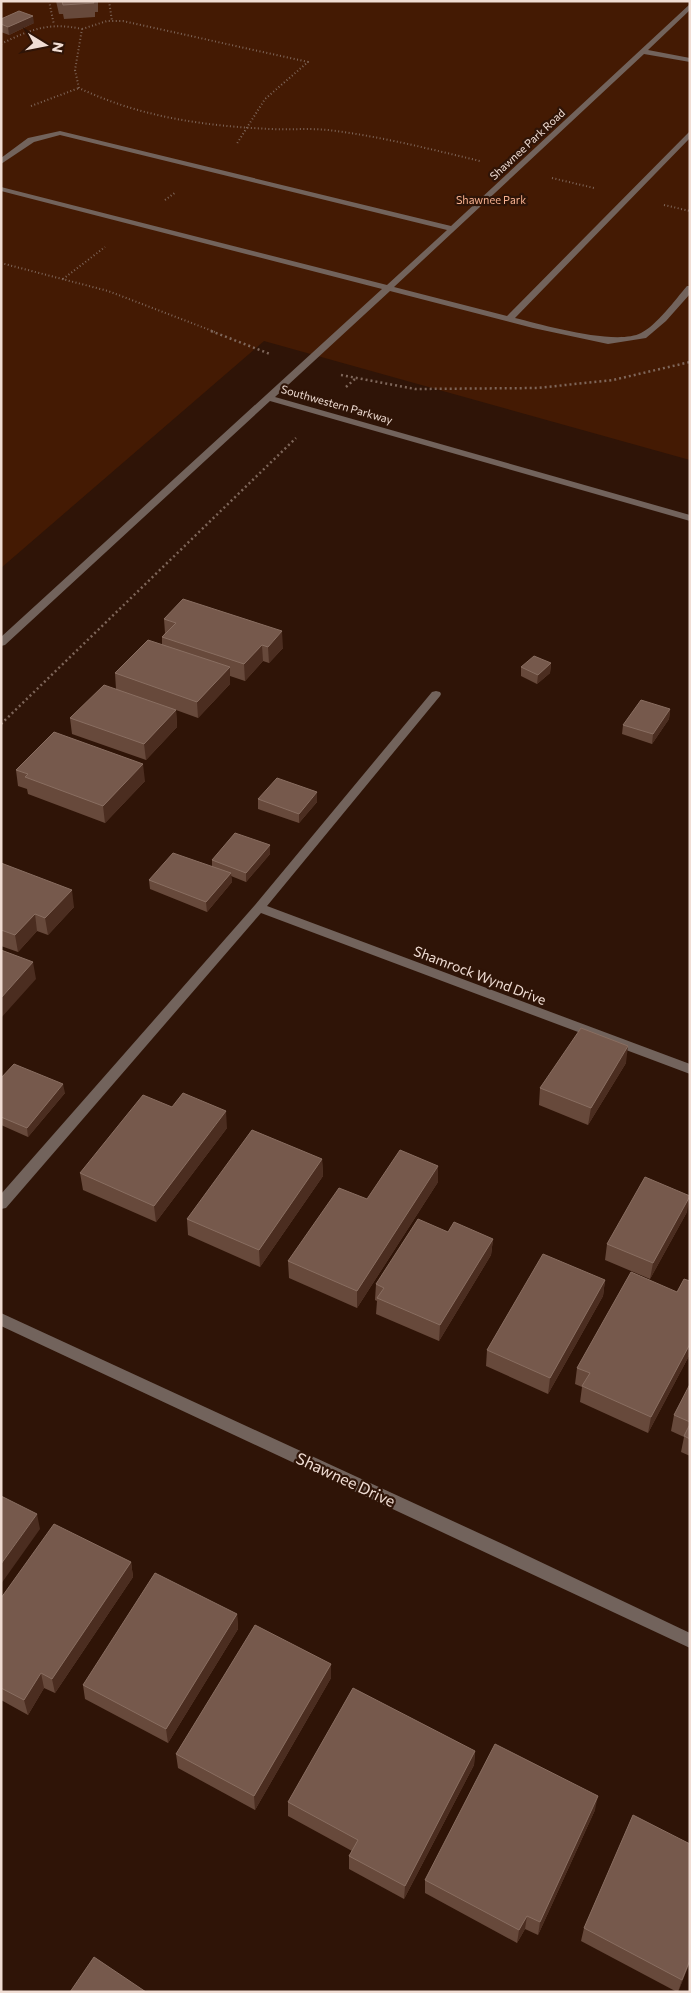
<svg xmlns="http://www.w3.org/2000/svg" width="691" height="1993" viewBox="0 0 691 1993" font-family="Commissioner,sans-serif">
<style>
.green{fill:#441a03}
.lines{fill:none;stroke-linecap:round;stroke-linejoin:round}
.path-far1{stroke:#7e665a;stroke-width:2;stroke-dasharray:1 2.5;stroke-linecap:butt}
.path{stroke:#7e665a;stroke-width:2.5;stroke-dasharray:2 3;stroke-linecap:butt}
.minor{fill:#72635c;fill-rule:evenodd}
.wall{fill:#67493b}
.shaded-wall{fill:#4b2d20}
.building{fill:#76594c;stroke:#896e61}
.labels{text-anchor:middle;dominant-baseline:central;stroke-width:4.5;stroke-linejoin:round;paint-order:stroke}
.far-street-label{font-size:11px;fill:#f0ddd4;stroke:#2f1407}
.far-park-label{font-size:11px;fill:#f8b291;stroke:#2f1407}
.street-label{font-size:14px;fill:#f0ddd4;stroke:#2f1407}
.near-street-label{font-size:16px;fill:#f0ddd4;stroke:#2f1407}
</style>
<rect width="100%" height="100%" fill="#2f1407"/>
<path class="green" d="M1,1H690V460L264,341L1,568Z"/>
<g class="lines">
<path class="path-far1" d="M49,1L54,25
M109,1L112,21
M82,29L107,21H123L308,62L265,99L236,145
M1,44C31,29 49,22 82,29L75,70L79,88C140,117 204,126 271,129C290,130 309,128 328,130C379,136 430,149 480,161
M31,106L79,88
M552,178L594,188
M165,200L176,192
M664,205L690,211
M1,263L108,291L215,332
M63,279L105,247"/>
<path class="path" d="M211,331L270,354
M341,375L415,389L537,388L613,380L690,362
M346,387L356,378
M1,724L296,438"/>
<path class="minor" d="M690,4V10L648,50L690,58V62L644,54L394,287L507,316L690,131V138L515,318C543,325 616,346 641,333C657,325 675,300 687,286H690V294L666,321L646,338L608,344L533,328L390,291L275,397L690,515V521L270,401L5,645L1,646V637L382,289L1,191V187L387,285L447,230L60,135L34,142L1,164V158L28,138L60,131L451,226Z
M436,691L440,692L441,694L440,696L267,906L690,1064V1074L261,913L6,1208L1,1209V1194L255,905L432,692Z
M1,1313L507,1546L690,1633V1648L1,1326Z"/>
</g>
<path class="wall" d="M56,1H98V12H95V17L64,19L63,14H59Z
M1,19L34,23L9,35L1,32Z
M164,619L283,648L269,663L263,661L245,681L230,676V684L198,718L176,710L177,727L146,760L72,734L70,718L116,689L115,673L162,645V637L165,633Z
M551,663L550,673L537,684L521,676V667Z
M670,709L669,719L652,744L622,734L623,725Z
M16,770L145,781L105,823L28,794L27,789L18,786Z
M258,799L317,802L299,823L258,809Z
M270,845V854L246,882L231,876L232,882L207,912L150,889L149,880L212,866V860Z
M1,863L74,907L48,935L37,931L18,952L1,946Z
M626,1063L588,1125L539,1105L540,1088Z
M1,1078L65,1093L28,1137L1,1125Z
M227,1128L156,1222L83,1190L80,1173Z
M322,1159L323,1176L260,1267L188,1235L187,1219Z
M438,1182L357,1308L289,1278L288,1261L367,1199Z
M687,1212L650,1279L605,1260L607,1244Z
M448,1232L493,1239L491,1255L439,1341L376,1314L377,1301L375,1300L376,1284Z
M605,1280L603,1296L548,1394L486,1366L487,1350Z
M690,1281V1354L648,1433L580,1402L582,1387L575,1384L577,1368L677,1292Z
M690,1384V1456L681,1452L684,1437L671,1431L674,1415Z
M131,1562L133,1577L55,1693L44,1688L28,1715L1,1700V1598Z
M237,1614L238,1629L168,1743L85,1699L83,1685Z
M331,1664V1678L255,1810L178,1768L176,1754Z
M475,1751L474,1765L404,1899L349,1869V1856L352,1851L288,1816V1802Z
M595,1810L538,1935L525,1929L517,1943L425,1893V1880Z
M690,1844V1962L678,1992H677L581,1941L584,1928Z"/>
<path class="shaded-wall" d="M33,16L34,23L9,35L8,27Z
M282,631L283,648L269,663L268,647Z
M262,645L263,661L245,681L244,664Z
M551,663L550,673L537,684L538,675Z
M230,667V684L198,718L197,702Z
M670,709L669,719L652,744L653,734Z
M176,710L177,727L146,760L144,744Z
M143,764L145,781L105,823L103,806Z
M317,792V802L299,823V814Z
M270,845V854L246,882V873Z
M231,873L232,882L207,912L206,902Z
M72,890L74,907L48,935L45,918Z
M35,914L37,931L18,952L15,935Z
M33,962L36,979L1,1018V998Z
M628,1046L626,1063L588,1125L591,1108Z
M63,1084L65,1093L28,1137L27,1128Z
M226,1111L227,1128L156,1222L154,1206Z
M322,1159L323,1176L260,1267L259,1250Z
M438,1166V1182L357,1308V1291Z
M690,1196L687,1212L650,1279L653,1263Z
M493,1239L491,1255L439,1341L440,1325Z
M605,1280L603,1296L548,1394L550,1378Z
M690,1344V1354L648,1433L651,1417Z
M37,1514L40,1529L1,1584V1564Z
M131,1562L133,1577L55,1693L52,1679Z
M237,1614L238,1629L168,1743L166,1729Z
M331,1664V1678L255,1810L254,1796Z
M41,1673L44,1688L28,1715L24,1700Z
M475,1751L474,1765L404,1899L405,1886Z
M598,1796L595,1810L538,1935L540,1922Z
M527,1916L525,1929L517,1943L519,1930Z
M690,1960V1962L678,1992L682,1980Z"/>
<path class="building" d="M62,1H93L94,3L63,5Z
M19,11L33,16L8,27L1,24V19Z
M183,599L282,631L268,647L262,645L244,664L162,637L176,623L164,619Z
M148,640L230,667L197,702L115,673Z
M534,656L551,663L538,675L521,667Z
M104,685L176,710L144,744L70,718Z
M641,700L670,709L653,734L623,725Z
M54,732L143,764L103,806L25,777L28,774L16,770Z
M277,778L317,792L299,814L258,799Z
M235,833L270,845L246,873L212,860Z
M173,853L231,873L206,902L149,880Z
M1,863L72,890L45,918L35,914L15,935L1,930Z
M1,950L33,962L1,998Z
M581,1028L628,1046L591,1108L540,1088Z
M14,1064L63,1084L27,1128L1,1117V1078Z
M183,1093L226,1111L154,1206L80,1173L143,1095L172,1107Z
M252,1130L322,1159L259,1250L187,1219Z
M400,1150L438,1166L357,1291L288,1261L339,1188L367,1199Z
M645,1177L690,1196L653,1263L607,1244Z
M418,1219L448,1232L454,1222L493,1239L440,1325L377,1298L384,1288L376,1284Z
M543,1254L605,1280L550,1378L487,1350Z
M631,1272L677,1292L684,1279L690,1281V1344L651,1417L582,1386L590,1373L577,1368Z
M690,1384V1422L674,1415Z
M690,1424V1439L684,1436Z
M1,1496L37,1514L1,1564Z
M54,1524L131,1562L52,1679L41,1673L24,1700L1,1688V1598Z
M155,1573L237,1614L166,1729L83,1685Z
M255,1625L331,1664L254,1796L176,1754Z
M353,1688L475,1751L405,1886L349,1856L358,1840L288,1802Z
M495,1744L598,1796L540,1922L527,1916L519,1930L425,1880Z
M633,1815L690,1844V1960L682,1980L584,1928Z
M94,1957L146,1992H70Z"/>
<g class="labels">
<g class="far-street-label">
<text transform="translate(527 144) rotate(-43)">Shawnee Park Road</text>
<text transform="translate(337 404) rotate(16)">Southwestern Parkway</text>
</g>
<g class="far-park-label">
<text x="491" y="199">Shawnee Park</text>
</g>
<g class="street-label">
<text transform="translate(480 975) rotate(21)">Shamrock Wynd Drive</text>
</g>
<g class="near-street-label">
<text transform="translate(346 1479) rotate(25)">Shawnee Drive</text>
</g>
</g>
<rect width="691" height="1993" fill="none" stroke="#f0ddd4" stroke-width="5"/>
<g transform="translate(45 45) rotate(100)" stroke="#2f1407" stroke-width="4" paint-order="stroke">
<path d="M0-4L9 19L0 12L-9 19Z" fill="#f0ddd4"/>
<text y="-8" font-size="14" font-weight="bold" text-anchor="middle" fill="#f0ddd4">N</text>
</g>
</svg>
